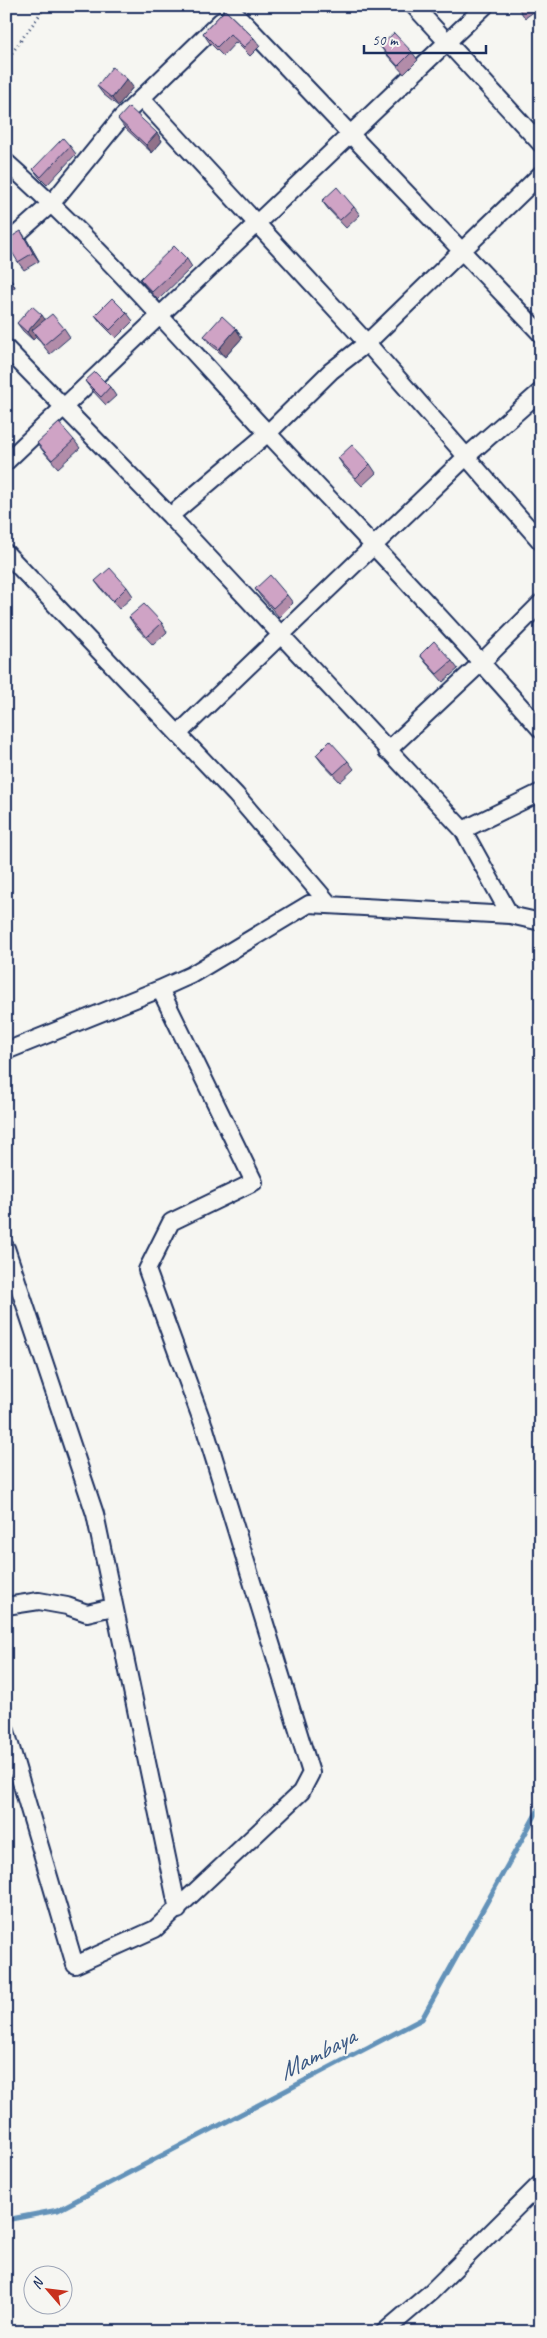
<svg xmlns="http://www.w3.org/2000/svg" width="547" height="2338" viewBox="0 0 547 2338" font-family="Caveat,sans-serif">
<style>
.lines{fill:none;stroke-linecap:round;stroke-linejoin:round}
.stream{stroke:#6392b9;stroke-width:5}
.minor-casing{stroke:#1b2f5e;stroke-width:20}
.path{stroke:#1b2f5e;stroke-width:3;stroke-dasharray:1 4;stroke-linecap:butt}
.minor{stroke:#f6f6f2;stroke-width:16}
.wall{fill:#b28ca9;stroke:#1b2f5e}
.shaded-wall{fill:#91728a;stroke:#1b2f5e}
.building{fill:#cfa3c5;stroke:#1b2f5e}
.labels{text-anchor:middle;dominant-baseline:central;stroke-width:4;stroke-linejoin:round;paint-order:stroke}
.water-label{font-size:25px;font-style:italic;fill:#395884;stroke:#f6f6f2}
</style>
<rect width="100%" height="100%" fill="#f6f6f2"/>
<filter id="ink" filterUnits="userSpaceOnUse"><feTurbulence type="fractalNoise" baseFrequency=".02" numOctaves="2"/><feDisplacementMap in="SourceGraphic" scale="10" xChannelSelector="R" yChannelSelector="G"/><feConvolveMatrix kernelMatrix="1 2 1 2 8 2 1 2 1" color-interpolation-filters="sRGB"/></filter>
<g filter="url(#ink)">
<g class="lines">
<path class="stream" d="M6,2220L58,2210L422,2019L541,1805"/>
<g class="minor-casing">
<path id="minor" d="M414,6L541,144
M232,10L541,334
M142,99L367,343L541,542
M6,162C98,244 179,337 262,427C356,528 451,626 541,730
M6,244L52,203L121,118L221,21
M6,348L170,516L463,830L510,915
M6,462L485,6
M170,516L268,433L331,371L367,343L541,174
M6,553L236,795L330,905
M178,734L467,456L541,391
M387,751L482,662L541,603
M463,830L541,792
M6,1051L160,989L191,975L309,904L510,915L541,922
M6,1248L95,1514L178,1910
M6,1606L39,1601L67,1606L87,1613L113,1607
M6,1731L75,1965L155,1929L301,1792L311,1773L205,1429L147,1270L171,1222L254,1182L160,989
M384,2332L431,2292L541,2183"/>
</g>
<path class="path" d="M6,61L46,6"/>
<use href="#minor" class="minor"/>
</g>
<path class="wall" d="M517,6H541V7L525,18Z
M225,10L254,38L260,46L250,56L236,42L223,56L209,42L203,33Z
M380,46L412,52L418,60L404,74L386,54Z
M97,86L133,87L118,106L103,94Z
M118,119L157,133L162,141L152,153L124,127Z
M70,146L76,154L47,185L39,177L33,169Z
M322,201L354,207L360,215L346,228L328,209Z
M27,240L39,261L24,270L18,262Z
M187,259L192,267L158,300L146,287L140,279Z
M6,272L15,287L6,292Z
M127,313L133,321L116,338L101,323L95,315Z
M45,319L64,328L70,337L50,354L36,337L33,340L23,331L17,323Z
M236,329L242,338L225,357L210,344L204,336Z
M85,381L110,387L116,396L106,405L91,389Z
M74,440L80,448L58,468L43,451L37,443Z
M338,458L370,464L376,473L362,486L344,467Z
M95,581L127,587L133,596L119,609L101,589Z
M255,589L287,595L293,603L279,617L261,597Z
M129,617L162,623L167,632L153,645L135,626Z
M420,655L452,661L458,669L443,682L426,663Z
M316,755L348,761L354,769L340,782L322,763Z"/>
<path class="shaded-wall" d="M127,79L133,87L118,106L112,98Z
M157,133L162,141L152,153L146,145Z
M21,231L27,240L39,261L33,253Z
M6,272L15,287L6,274Z
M42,315L48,324L32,330L36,337L33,340L27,332Z
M236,329L242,338L225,357L219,349Z"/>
<path class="building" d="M517,6H523L519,9Z
M225,10L254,38L244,47L230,34L217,47L203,33Z
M394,33L412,52L398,66L380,46Z
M112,67L127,79L112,98L97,86Z
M129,107L157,133L146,145L118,119Z
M63,138L70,146L41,177L33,169Z
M337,187L354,207L340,220L322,201Z
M21,231L33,253L18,262L6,242V240Z
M174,246L187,259L152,292L140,279Z
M6,274L9,279L6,280Z
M112,298L127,313L110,330L95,315Z
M32,306L42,315L27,332L17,323Z
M52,314L64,328L44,345L32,330Z
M222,316L236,329L219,349L204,336Z
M95,372L110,387L101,397L85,381Z
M59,423L74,440L52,460L37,443Z
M352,445L370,464L356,478L338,458Z
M110,568L127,587L113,601L95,581Z
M270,575L287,595L273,608L255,589Z
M144,604L162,623L147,637L129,617Z
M434,641L452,661L437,674L420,655Z
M330,741L348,761L334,774L316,755Z"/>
</g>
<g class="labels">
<g class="water-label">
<text transform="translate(317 2054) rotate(-28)">Mambaya</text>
</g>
</g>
<rect width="547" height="2338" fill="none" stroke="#f6f6f2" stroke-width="25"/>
<rect x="12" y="12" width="522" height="2313" fill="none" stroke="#1b2f5e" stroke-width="2" filter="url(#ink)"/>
<g transform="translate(48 2290) rotate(298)"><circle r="24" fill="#f6f6f2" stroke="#9ea6b7"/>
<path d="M0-4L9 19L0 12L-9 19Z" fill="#c8321e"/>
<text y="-8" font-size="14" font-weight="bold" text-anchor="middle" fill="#1b2f5e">N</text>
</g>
<path d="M364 45v8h122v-8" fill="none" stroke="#1b2f5e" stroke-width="2.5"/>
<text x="372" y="45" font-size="15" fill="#1b2f5e" stroke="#f6f6f2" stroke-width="4" paint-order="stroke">50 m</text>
</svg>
